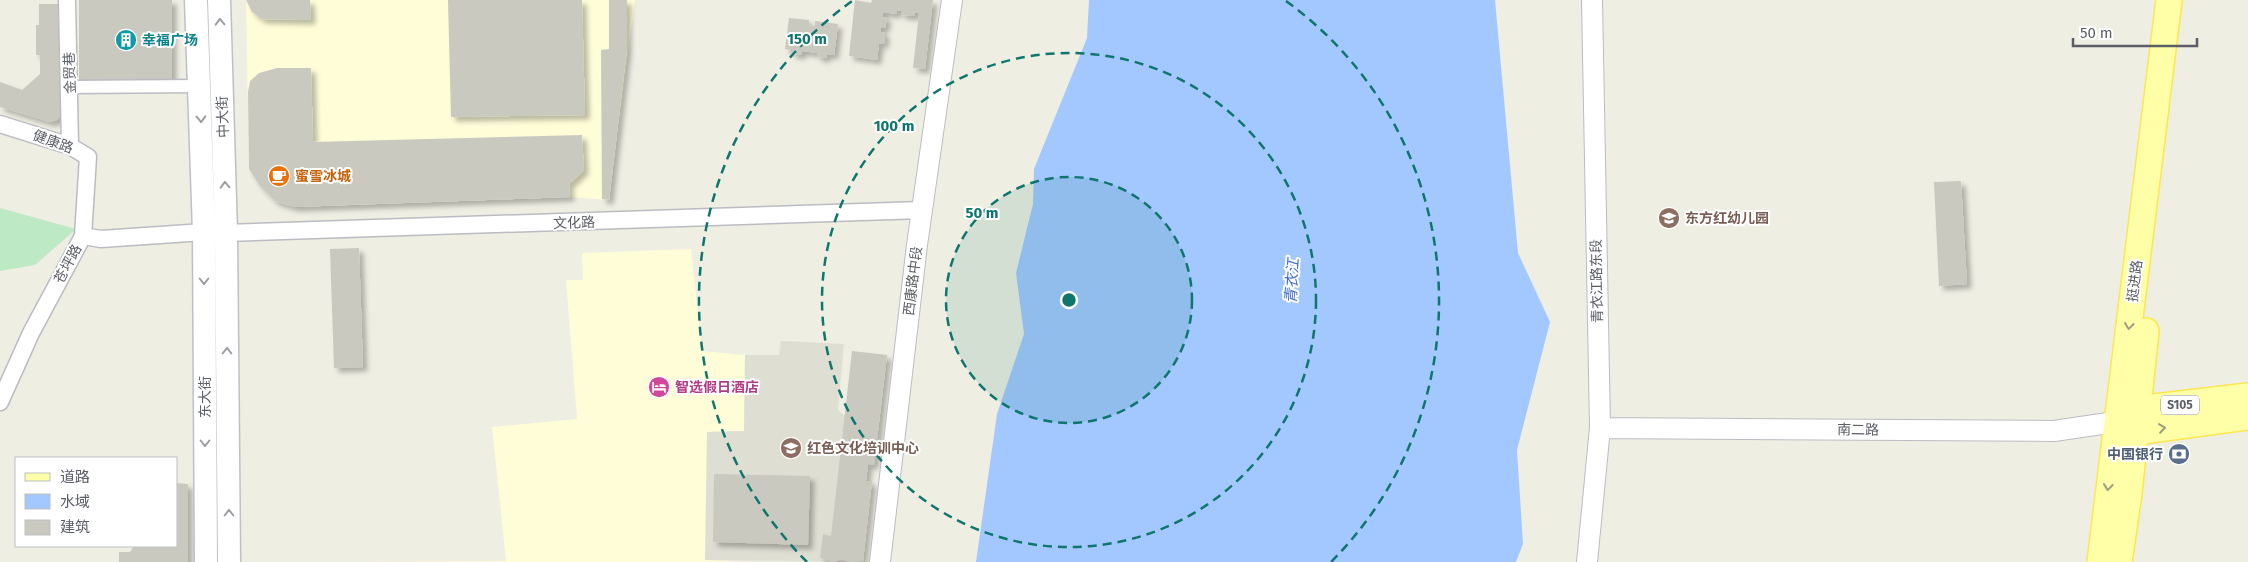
<svg xmlns="http://www.w3.org/2000/svg" width="2248" height="562" viewBox="0 0 2248 562" font-family="'Fira Sans','Noto Sans SC',sans-serif">
<style>
.commercial{fill:#fffcd8}
.education{fill:#dfded2}
.green{fill:#bee9c5}
.water{fill:#a3c8ff}
.building{fill:#cac9c0;filter:url(#shadow)}
.lines{fill:none;stroke-linecap:round;stroke-linejoin:round}
.pedestrian-casing{stroke:#bbbcc3;stroke-width:15}
.minor-casing{stroke:#bbbcc3;stroke-width:19}
.tertiary-casing{stroke:#bbbcc3;stroke-width:22}
.secondary-casing{stroke:#bec0c8;stroke-width:25}
.primary-casing{stroke:#fbe750;stroke-width:28}
.pedestrian{stroke:#fff;stroke-width:12}
.minor{stroke:#fff;stroke-width:16}
.tertiary{stroke:#fff;stroke-width:20}
.secondary{stroke:#fff;stroke-width:22}
.primary{stroke:#ffffa8;stroke-width:25}
.oneway{stroke:#9d9ea3}
.oneway2{stroke:#9d9e80}
.ring{fill:none;stroke:#0f766e;stroke-width:2.5;stroke-dasharray:9 6}
.labels{text-anchor:middle;dominant-baseline:central;stroke-width:4;stroke-linejoin:round;paint-order:stroke}
.shield{fill:#fff;stroke:#8c8e93;stroke-width:1}
.shield-label{font-size:12px;font-weight:bold;fill:#5b5e65}
.culture-label{font-size:14px;font-weight:bold;fill:#0d838f;stroke:#fff;text-anchor:start}
.street-label{font-size:14px;fill:#5b5e65;stroke:#fff}
.food-label{font-size:14px;font-weight:bold;fill:#c56008;stroke:#fff;text-anchor:start}
.education-label{font-size:14px;font-weight:bold;fill:#785e54;stroke:#fff;text-anchor:start}
.hotel-label{font-size:14px;font-weight:bold;fill:#b23c85;stroke:#fff;text-anchor:start}
.service-label{font-size:14px;font-weight:bold;fill:#4e5e75;stroke:#fff;text-anchor:end}
.water-label{font-size:15px;font-style:italic;fill:#3d6bcb;stroke:#fff}
.centre{fill:#0f766e;stroke:#fff;stroke-width:2.5}
.ring-label{font-size:15px;text-anchor:middle;font-weight:bold;fill:#0f766e;stroke:#fff;stroke-width:4;stroke-linejoin:round;paint-order:stroke}
</style>
<defs>
<filter id="shadow"><feDropShadow dx="4.5" dy="4.5" stdDeviation="2.5" flood-color="#0004"/></filter>
</defs>
<rect width="100%" height="100%" fill="#efeee3"/>
<path class="commercial" d="M246,0H635L609,200L570,197L294,207L275,201L259,185L249,169Z
M691,249L702,351L745,355L744,431L707,432L706,560L744,562H362L506,561L492,427L577,419L566,280H583L582,253Z"/>
<path class="education" d="M781,341L844,344L838,410L844,415L879,420L874,465L868,464L866,480L872,481L862,562L705,560L707,432L744,431L745,355H779Z"/>
<path class="green" d="M0,208L76,229L35,265L0,271Z"/>
<path class="water" d="M1089,0H1495L1518,253L1550,322L1517,450L1523,544L1516,562H976L997,414L1024,334L1016,273L1033,204L1034,169L1087,38Z"/>
<path class="building" d="M79,0H172V81H79Z
M246,0H310L311,20L262,19L252,12Z
M448,0H582L585,115L451,117Z
M609,0H627V49L609,200L602,199L601,50L609,49Z
M855,0L871,3L872,0H933L925,69L913,68L919,13H915V16L901,15V11L897,10L896,14L883,12L882,17H887L885,28L881,27V32L885,33L884,44L879,43L877,60L849,56Z
M39,4H61L63,107L61,115L57,120L50,122L0,107V82L22,90L40,74V55H36V25H39Z
M789,18L809,20V25L815,26V21L838,24L834,55L827,54L826,58L817,57V53L802,51L801,55L792,54V50L785,49Z
M277,68H311L313,142L582,135L584,170L569,184L570,197L294,207L275,201L259,185L249,169L248,92L250,81L259,73Z
M1961,181L1967,284L1939,286L1934,182Z
M359,248L363,367L334,368L330,249Z
M852,351L887,355L874,465L868,464L866,481H872L863,561L851,562L841,560L833,562L820,558L823,534L831,536Z
M714,474L810,476L808,545L713,542Z
M176,483L188,484V562H119V552H130L134,546H176Z"/>
<g class="lines">
<g class="pedestrian-casing">
<path id="pedestrian" d="M70,87L199,86"/>
</g>
<g class="minor-casing">
<path id="minor" d="M67,0L70,146
M0,124L70,146L88,157L83,236L31,333L0,402
M226,233L922,210
M83,236L101,239L204,232"/>
</g>
<g class="tertiary-casing">
<path id="tertiary" d="M1600,428L2054,431L2115,422
M880,562L917,245L952,0
M1587,562L1600,428L1592,0"/>
</g>
<g class="secondary-casing">
<path id="secondary" d="M196,0L204,232L206,562
M219,0L226,233L229,562"/>
</g>
<g class="primary-casing">
<path id="primary" d="M2124,417L2137,409L2248,396
M2120,424L2135,432L2248,417
M2100,562L2169,0
M2119,562L2129,493L2146,331"/>
</g>
<use href="#pedestrian" class="pedestrian"/>
<use href="#minor" class="minor"/>
<use href="#tertiary" class="tertiary"/>
<use href="#secondary" class="secondary"/>
<use href="#primary" class="primary"/>
</g>
<defs><path id="oneway-chevron" d="M-2-3.5L2.5 0L-2 3.5" fill="none" stroke-width="1.6" stroke-linecap="round" stroke-linejoin="round" transform="scale(1.25)"/></defs>
<g class="oneway">
<use href="#oneway-chevron" transform="translate(220 22) rotate(-92)"/>
<use href="#oneway-chevron" transform="translate(201 119) rotate(88)"/>
<use href="#oneway-chevron" transform="translate(225 185) rotate(-92)"/>
<use href="#oneway-chevron" transform="translate(204 281) rotate(90)"/>
<use href="#oneway-chevron" transform="translate(227 351) rotate(-90)"/>
<use href="#oneway-chevron" transform="translate(205 443) rotate(90)"/>
<use href="#oneway-chevron" transform="translate(229 513) rotate(-90)"/>
</g>
<g class="oneway2">
<use href="#oneway-chevron" transform="translate(2129 326) rotate(97)"/>
<use href="#oneway-chevron" transform="translate(2162 428) rotate(-8)"/>
<use href="#oneway-chevron" transform="translate(2108 487) rotate(96)"/>
</g>
<circle cx="1069" cy="300" r="123" fill="#0f766e" fill-opacity=".12"/>
<g class="ring">
<circle cx="1069" cy="300" r="123"/>
<circle cx="1069" cy="300" r="247"/>
<path d="M807 562A370 370 0 0 1 852 1M1286 1A370 370 0 0 1 1331 562"/>
</g>
<defs>
<g id="building-disc" transform="scale(1.125)"><circle r="9.5" fill="#0f9aa8" stroke="#fff"/><path d="M-4-6H4V6H1V3H-1V6H-4ZM-2.5-4.3h1.7v1.8h-1.7ZM.8-4.3h1.7v1.8H.8ZM-2.5-1h1.7V.8h-1.7ZM.8-1h1.7V.8H.8Z" fill="#fff"/></g>
<g id="cafe-disc" transform="scale(1.125)"><circle r="9.5" fill="#e8710a" stroke="#fff"/><path d="M-5.5-4.5H6V0H3Q3 3.5 0 3.5H-2.5Q-5.5 3.5-5.5 0ZM3-3.2v2h1.7v-2ZM-6 4.5H4V6H-6Z" fill="#fff"/></g>
<g id="school-disc" transform="scale(1.125)"><circle r="9.5" fill="#8d6e63" stroke="#fff"/><path d="M0-5L7-2L0 1L-7-2ZM-4 1L0 2.5L4 1V4Q0 6-4 4Z" fill="#fff"/></g>
<g id="hotel-disc" transform="scale(1.125)"><circle r="9.5" fill="#d1479c" stroke="#fff"/><path d="M-6-4.5h1.5V1H6V5H4.5V3h-9V5H-6ZM-4 0a1.8 1.8 0 1 1 3.6 0ZM.5 0V-2.5h3Q6-2.5 6 0Z" fill="#fff"/></g>
<g id="university-disc" transform="scale(1.125)"><circle r="9.5" fill="#8d6e63" stroke="#fff"/><path d="M0-5L7-2L0 1L-7-2ZM-4 1L0 2.5L4 1V4Q0 6-4 4Z" fill="#fff"/></g>
<g id="bank-disc" transform="scale(1.125)"><circle r="9.5" fill="#5c6f8a" stroke="#fff"/><path d="M-6-4H6V4H-6ZM0-2.3a2.3 2.3 0 1 0 0 4.6a2.3 2.3 0 1 0 0-4.6Z" fill="#fff"/></g>
</defs>
<g fill-rule="evenodd">
<use href="#building-disc" x="126" y="40"/>
<use href="#cafe-disc" x="279" y="176"/>
<use href="#school-disc" x="1669" y="218"/>
<use href="#hotel-disc" x="659" y="387"/>
<use href="#university-disc" x="791" y="448"/>
<use href="#bank-disc" x="2179" y="454"/>
</g>
<g class="labels">
<rect class="shield" x="2161" y="395.5" width="38" height="19" rx="4"/>
<g class="shield-label">
<text x="2180" y="405">S105</text>
</g>
<g class="culture-label">
<text x="142" y="40">幸福广场</text>
</g>
<g class="street-label">
<text transform="translate(70 73) rotate(-92)">金贸巷</text>
<text transform="translate(223 117) rotate(-92)">中大街</text>
<text transform="translate(53 142) rotate(20)">健康路</text>
<text transform="translate(574 223) rotate(-2)">文化路</text>
<text transform="translate(68 264) rotate(-62)">苍坪路</text>
<text transform="translate(913 281) rotate(-83)">西康路中段</text>
<text transform="translate(1597 281) rotate(-91)">青衣江路东段</text>
<text transform="translate(2135 281) rotate(-83)">挺进路</text>
<text transform="translate(205 397) rotate(-90)">东大街</text>
<text transform="translate(1858 430) rotate(1)">南二路</text>
</g>
<g class="food-label">
<text x="295" y="176">蜜雪冰城</text>
</g>
<g class="education-label">
<text x="1685" y="218">东方红幼儿园</text>
<text x="807" y="448">红色文化培训中心</text>
</g>
<g class="hotel-label">
<text x="675" y="387">智选假日酒店</text>
</g>
<g class="service-label">
<text x="2163" y="454">中国银行</text>
</g>
<g class="water-label">
<text transform="translate(1292 281) rotate(-86)">青衣江</text>
</g>
</g>
<circle cx="1069" cy="300" r="8" class="centre"/>
<g class="ring-label">
<text x="807" y="44">150 m</text>
<text x="894" y="131">100 m</text>
<text x="982" y="218">50 m</text>
</g>
<rect x="15" y="457" width="162" height="90" fill="#ffffff" stroke="#bdbfc1"/>
<rect x="25" y="473" width="25" height="8" fill="#ffffa8" stroke="#bdbfc1"/>
<text x="60" y="482" font-size="15" fill="#5b5e65">道路</text>
<rect x="25" y="494" width="25" height="15" fill="#a3c8ff" stroke="#bdbfc1"/>
<text x="60" y="507" font-size="15" fill="#5b5e65">水域</text>
<rect x="25" y="520" width="25" height="15" fill="#cac9c0" stroke="#bdbfc1"/>
<text x="60" y="532" font-size="15" fill="#5b5e65">建筑</text>
<path d="M2073 38v8h124v-8" fill="none" stroke="#5b5e65" stroke-width="2.5"/>
<text x="2080" y="38" font-size="15" fill="#5b5e65" stroke="#ffffff" stroke-width="4" paint-order="stroke">50 m</text>
</svg>
